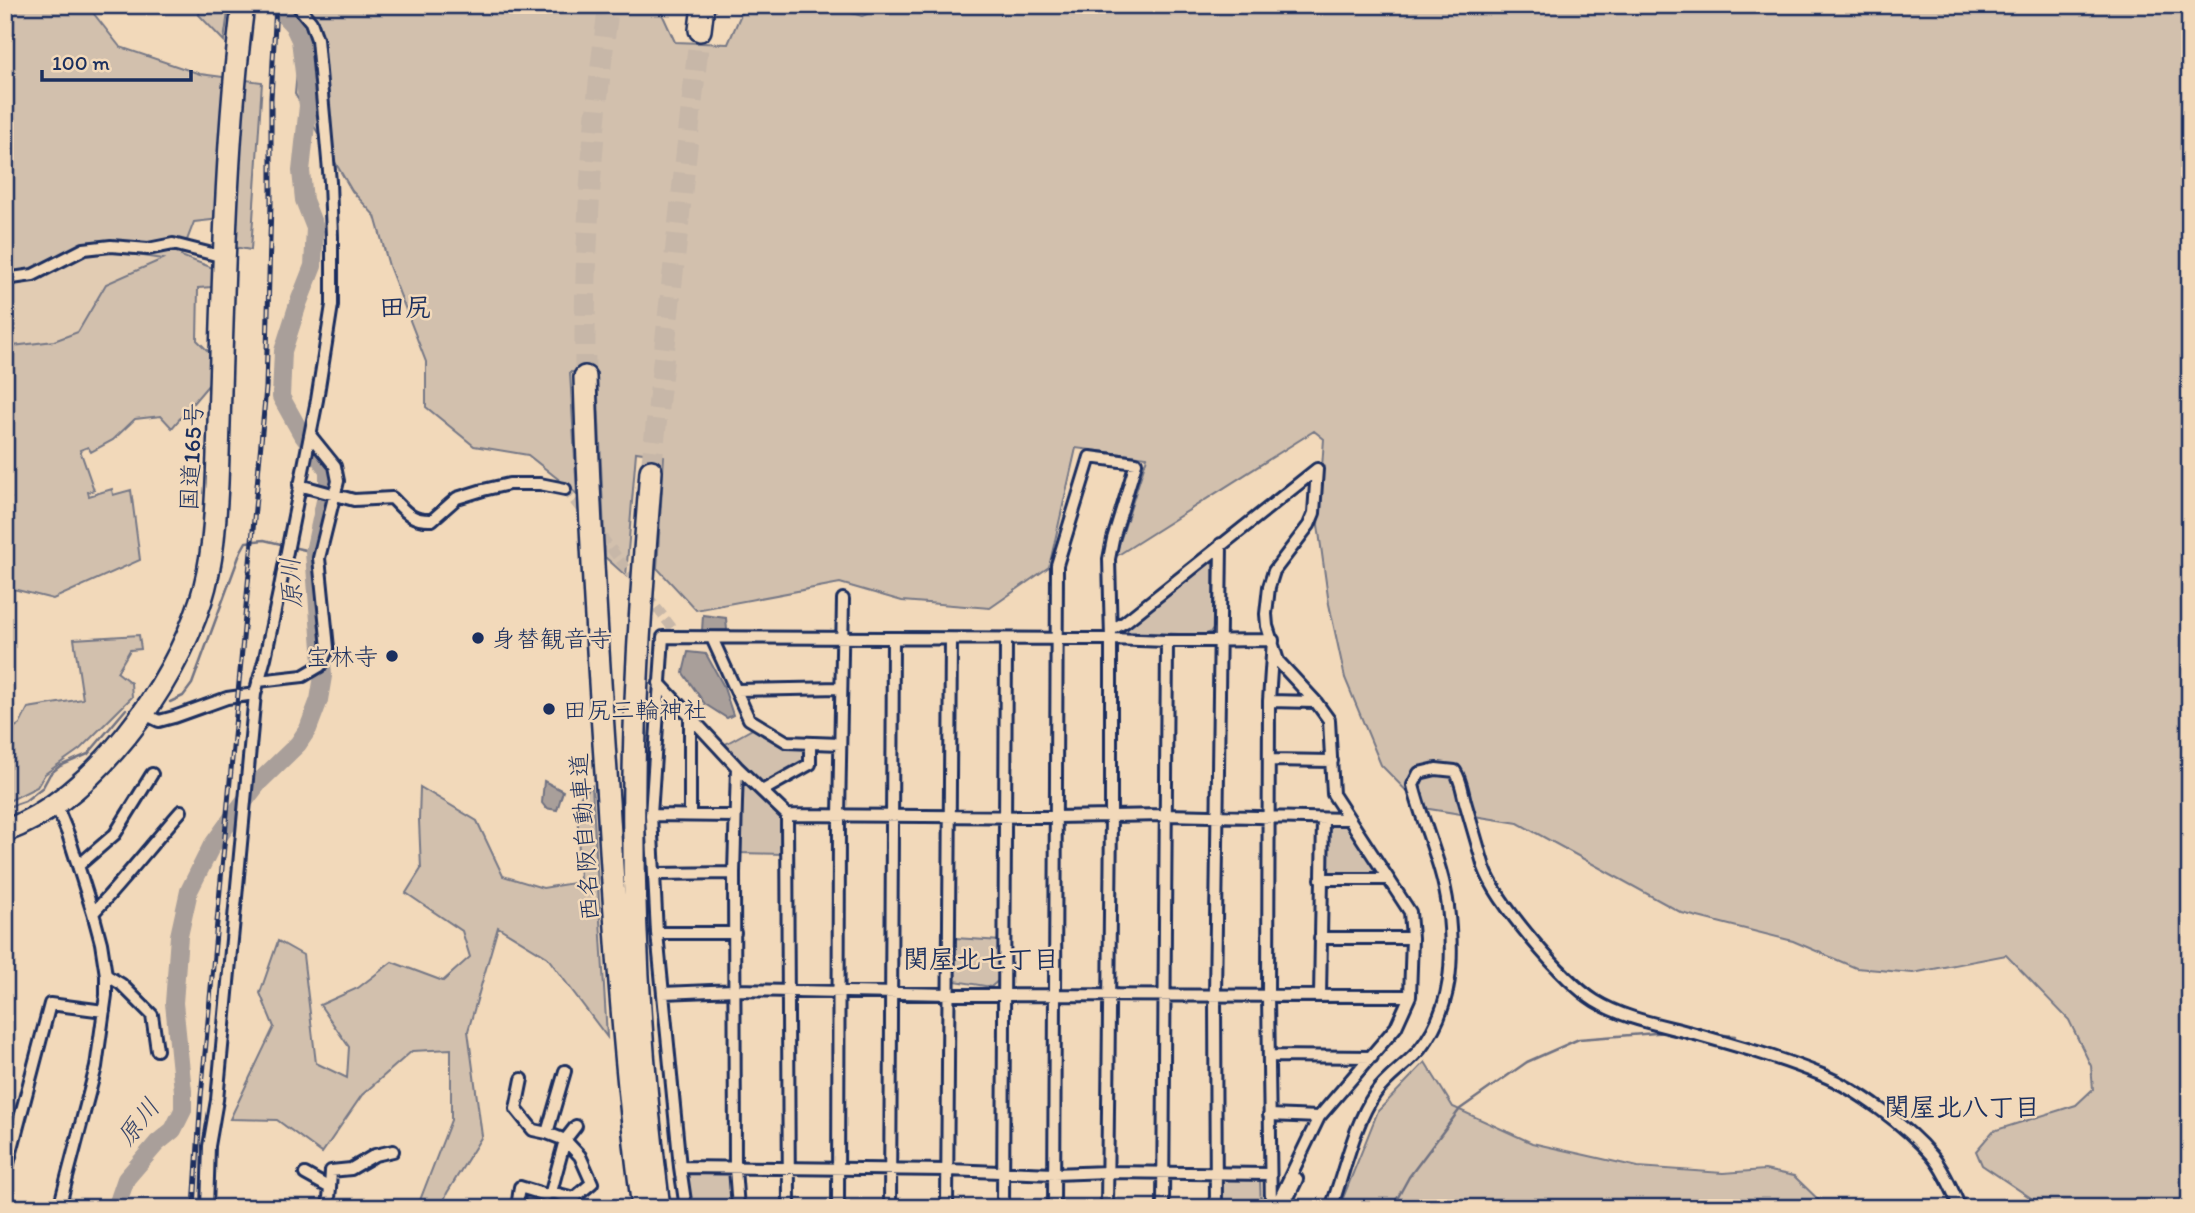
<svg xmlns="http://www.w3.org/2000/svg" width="2195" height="1213" viewBox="0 0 2195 1213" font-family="Itim,'Klee One',sans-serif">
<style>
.built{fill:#e2ccb3}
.green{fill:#d2c0ad;stroke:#767886;stroke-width:2}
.water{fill:#a99f9a;stroke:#707282;stroke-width:2}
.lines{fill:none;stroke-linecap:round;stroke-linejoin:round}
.stream{stroke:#707282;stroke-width:2.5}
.river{stroke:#a99f9a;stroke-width:18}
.street-tunnel{stroke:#c7b7a8;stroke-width:10;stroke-dasharray:10 5;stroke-linecap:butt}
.highway-tunnel{stroke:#c7b7a8;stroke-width:21;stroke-dasharray:21 10;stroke-linecap:butt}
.street-casing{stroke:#1b2f5e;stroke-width:16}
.highway-casing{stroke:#1b2f5e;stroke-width:26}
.street{stroke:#f2d9ba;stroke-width:10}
.highway{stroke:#f2d9ba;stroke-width:21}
.rail-casing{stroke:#1b2f5e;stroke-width:5}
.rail{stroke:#f2d9ba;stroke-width:2.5;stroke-dasharray:8;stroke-linecap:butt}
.poi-dot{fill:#1b2f5e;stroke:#f2d9ba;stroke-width:2.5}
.labels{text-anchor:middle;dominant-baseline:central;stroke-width:5;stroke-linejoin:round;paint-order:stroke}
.street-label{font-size:24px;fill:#1b2f5e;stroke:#f2d9ba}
.poi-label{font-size:24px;fill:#1b2f5e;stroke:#f2d9ba;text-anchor:start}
.neighbourhood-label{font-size:26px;font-weight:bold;fill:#1b2f5e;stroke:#f2d9ba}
.water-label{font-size:26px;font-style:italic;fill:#37456a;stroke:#f2d9ba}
</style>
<rect width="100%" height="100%" fill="#f2d9ba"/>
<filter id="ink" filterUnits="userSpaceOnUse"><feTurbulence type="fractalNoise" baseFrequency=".0143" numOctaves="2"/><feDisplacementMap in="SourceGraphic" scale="14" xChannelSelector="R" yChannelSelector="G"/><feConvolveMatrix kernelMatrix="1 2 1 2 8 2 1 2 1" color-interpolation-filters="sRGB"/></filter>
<g filter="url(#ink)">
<path class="built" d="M91,248L165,258L106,284L78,332L54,341L5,347V279Z"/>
<path class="green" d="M5,5H94V14L120,47L200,74L262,82L251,250L234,247L220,219L194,222L181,256L213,268L212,287L198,288L197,340L213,356L210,383L172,428L161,416L135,419L113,440L91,452L88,447L80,450L94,490L88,492L89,496L112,489L113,495L131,490L140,560L53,599L5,587V500L10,498L5,496V347L54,341L78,332L106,284L163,259L91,248L58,264L5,279Z
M200,5H229L224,41L199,15Z
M303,5H658L675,42L728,44L745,5H823L862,16L891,5H2190V1208H2053L2037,1202L1982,1165L1976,1151L1993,1131L2076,1105L2093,1089L2091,1066L2069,1020L2006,955L1913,973L1856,968L1793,941L1682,913L1518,823L1423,808L1381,765L1345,678L1329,604L1318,525L1324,439L1314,431L1115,557L1147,457L1076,448L1049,567L990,608L902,601L840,583L696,610L657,568L664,456L636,452L626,576L605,557L597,373L570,372L577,494L528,455L474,446L426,407V362L389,266L375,216L352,191L295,94Z
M1208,558L1213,562V629L1211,632L1204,635L1128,632L1126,625Z
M139,635L141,649L130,650L117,672L131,683L132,697L80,749L45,774L37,787L5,803V733L20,724L28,708L83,699L74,639Z
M756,727L807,746L806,762L762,788L722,746Z
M740,774L783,815V854L738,853Z
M592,786L607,1037L547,957L498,927L468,1031L482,1136L447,1193L441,1208H417L451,1120V1049L412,1051L362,1095L322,1153L277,1120L230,1119L274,1027L260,993L278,941L303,955L316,1063L347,1078L349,1047L320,1005L358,988L392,962L443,981L470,957L462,931L406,893L421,869L419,820L420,787L477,821L503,876L543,888L580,882L577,800Z
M1331,822L1345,823L1347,825L1380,873L1363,875L1328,873L1323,868L1326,826Z
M955,938L1001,941V978L991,987L955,981Z
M1425,1062L1453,1107L1532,1143L1638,1167L1723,1173L1765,1170L1794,1176L1827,1208H1339L1378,1111Z
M685,1170L730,1172L733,1208H691Z
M1219,1175L1260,1179L1261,1208H1218Z"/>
<path class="water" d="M703,615L726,618L727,630L702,631Z
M688,652L706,654L723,685L733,715L727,718L705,704L683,673Z
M544,781L563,791L557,810L546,808L542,803Z"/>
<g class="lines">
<path class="stream" d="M292,547L314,552
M170,702L183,696L192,684L241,551L246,542L264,540L285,545
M5,808L25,801L43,787L50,774L60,766L88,754L126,709
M1714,1034L1735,1036
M1392,1208L1409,1177L1460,1109L1527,1062L1579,1039L1669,1032"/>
<path class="river" d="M116,1208L126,1179L157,1143L173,1130L183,1110V1091L174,1003L179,936L189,891L211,847L237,811L259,782L298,744L308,729L319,700L323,676L314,552L328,487V470L301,433L281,397L283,351L298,304L313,266L315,228L304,200L301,171L308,106L300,40L293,25L274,5"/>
<path class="street-tunnel" d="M565,489L680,638"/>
<path class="highway-tunnel" d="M585,377C584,253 591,128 609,5
M651,471L700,30"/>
<g class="street-casing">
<path id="street" d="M5,279L33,275L84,249L111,246L148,249L173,244L224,257
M299,485L354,500L392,498C406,512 411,521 432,520L457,498L483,490L509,484H540L565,489
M1111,630L1125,622L1317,469L1314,513L1309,525L1274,571L1269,587L1266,614L1267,626L1278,661L1316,702L1269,701
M712,638L749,719L787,742L840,744
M258,681L303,676L320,666L328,648L319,558L338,481L335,466L310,435
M659,683L737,767L787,815L1056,817L1165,815L1348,819
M737,690L840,688
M142,713L159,721L174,717L227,698L255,694
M1269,760L1332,761
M737,767L734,873L735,1168L738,1208
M762,791L810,764V743
M56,805L68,834L93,913L101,943L106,975V995L96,1067L59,1208
M651,815L735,816
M690,815V717
M787,815L789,1208
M78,866L115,834L152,774
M654,874L734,873
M1321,879H1388
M93,913C124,880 151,845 181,811
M657,933H735
M1320,938H1412
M106,975L121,984L152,1015L157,1050
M663,993L735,990L1004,995L1410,996
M1320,996L1323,819
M1269,1056L1372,1057
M522,1079L516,1109L533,1130L547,1133
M1269,1115L1319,1117
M680,1167L948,1170L1054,1174L1107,1172L1270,1174
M305,1174L330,1188L328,1208
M5,1175L50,1004L104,1011
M330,1188L331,1171L351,1169L375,1155L393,1151
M551,1192L574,1198L592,1183L580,1156L565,1140L576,1126
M207,1208L209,1146L217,1100L255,694L265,658L279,592L317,400L332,305V237L330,182L317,39L311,22L297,5
M260,1208H263
M517,1208L520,1187L546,1195L551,1192L565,1140L547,1133L565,1071
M686,1208L680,1167L657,933L651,815L663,637L1111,639L1167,641L1273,640L1269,701L1268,996L1271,1208
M838,1208L839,816L843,599
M890,1208L893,639
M947,1208L951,639
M1003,1208L1006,639
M1054,1208L1057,565L1090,457L1136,463L1113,539L1109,559L1111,639V815L1107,1208
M1163,1208L1167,641
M1216,1208L1215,997L1221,544
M1275,1208L1319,1117L1396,1027L1410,996L1412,938L1410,912L1333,794L1329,720L1316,702
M1283,1208L1297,1179
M1331,1208C1344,1173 1354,1124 1375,1094C1387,1077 1407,1065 1420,1049C1453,1008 1454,957 1448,907C1443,865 1423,826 1413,785L1419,773L1436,769L1455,771C1462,782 1462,792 1466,805C1472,826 1478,847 1484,867C1496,902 1563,981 1595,1001C1624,1019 1662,1025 1695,1034C1738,1046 1781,1058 1822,1075C1857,1089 1908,1127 1932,1156C1944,1170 1953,1191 1960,1208"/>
</g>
<g class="highway-casing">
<path id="highway" d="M700,30L703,5
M585,377C589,519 598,660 608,801C616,937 625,1073 643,1208
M651,471C643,574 635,676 634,779C632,922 641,1066 659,1208
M5,831C94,798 173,688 201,600C213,562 215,522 217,483C223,324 223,164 243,5"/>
</g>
<use href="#street" class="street"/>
<use href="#highway" class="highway"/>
<g class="rail-casing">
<path id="rail" d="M194,1208L201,1097L266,388L271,203V98L276,5"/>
</g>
<use href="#rail" class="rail"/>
</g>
</g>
<g class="poi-dot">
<circle cx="478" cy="638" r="7"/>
<circle cx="392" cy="656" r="7"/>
<circle cx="549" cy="709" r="7"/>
</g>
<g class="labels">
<g class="street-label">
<text transform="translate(191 457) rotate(-87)">国道165号</text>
<text transform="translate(584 837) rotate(-94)">西名阪自動車道</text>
</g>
<g class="poi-label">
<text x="492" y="638">身替観音寺</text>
<text x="378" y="656" text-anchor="end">宝林寺</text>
<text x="563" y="709">田尻三輪神社</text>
</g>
<g class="neighbourhood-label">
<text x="405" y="307">田尻</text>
<text x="981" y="959">関屋北七丁目</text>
<text x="1962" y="1107">関屋北八丁目</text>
</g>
<g class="water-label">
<text transform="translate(291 583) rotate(-93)">原川</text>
<text transform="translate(138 1122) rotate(-52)">原川</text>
</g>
</g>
<rect width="2195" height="1213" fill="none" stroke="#f2d9ba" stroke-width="28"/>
<rect x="14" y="14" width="2167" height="1185" fill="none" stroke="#1b2f5e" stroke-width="2.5" filter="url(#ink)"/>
<path d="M42 70v10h149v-10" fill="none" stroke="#1b2f5e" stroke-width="3.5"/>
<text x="52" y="70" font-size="21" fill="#1b2f5e" stroke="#f2d9ba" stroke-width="5" paint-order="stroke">100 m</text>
</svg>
